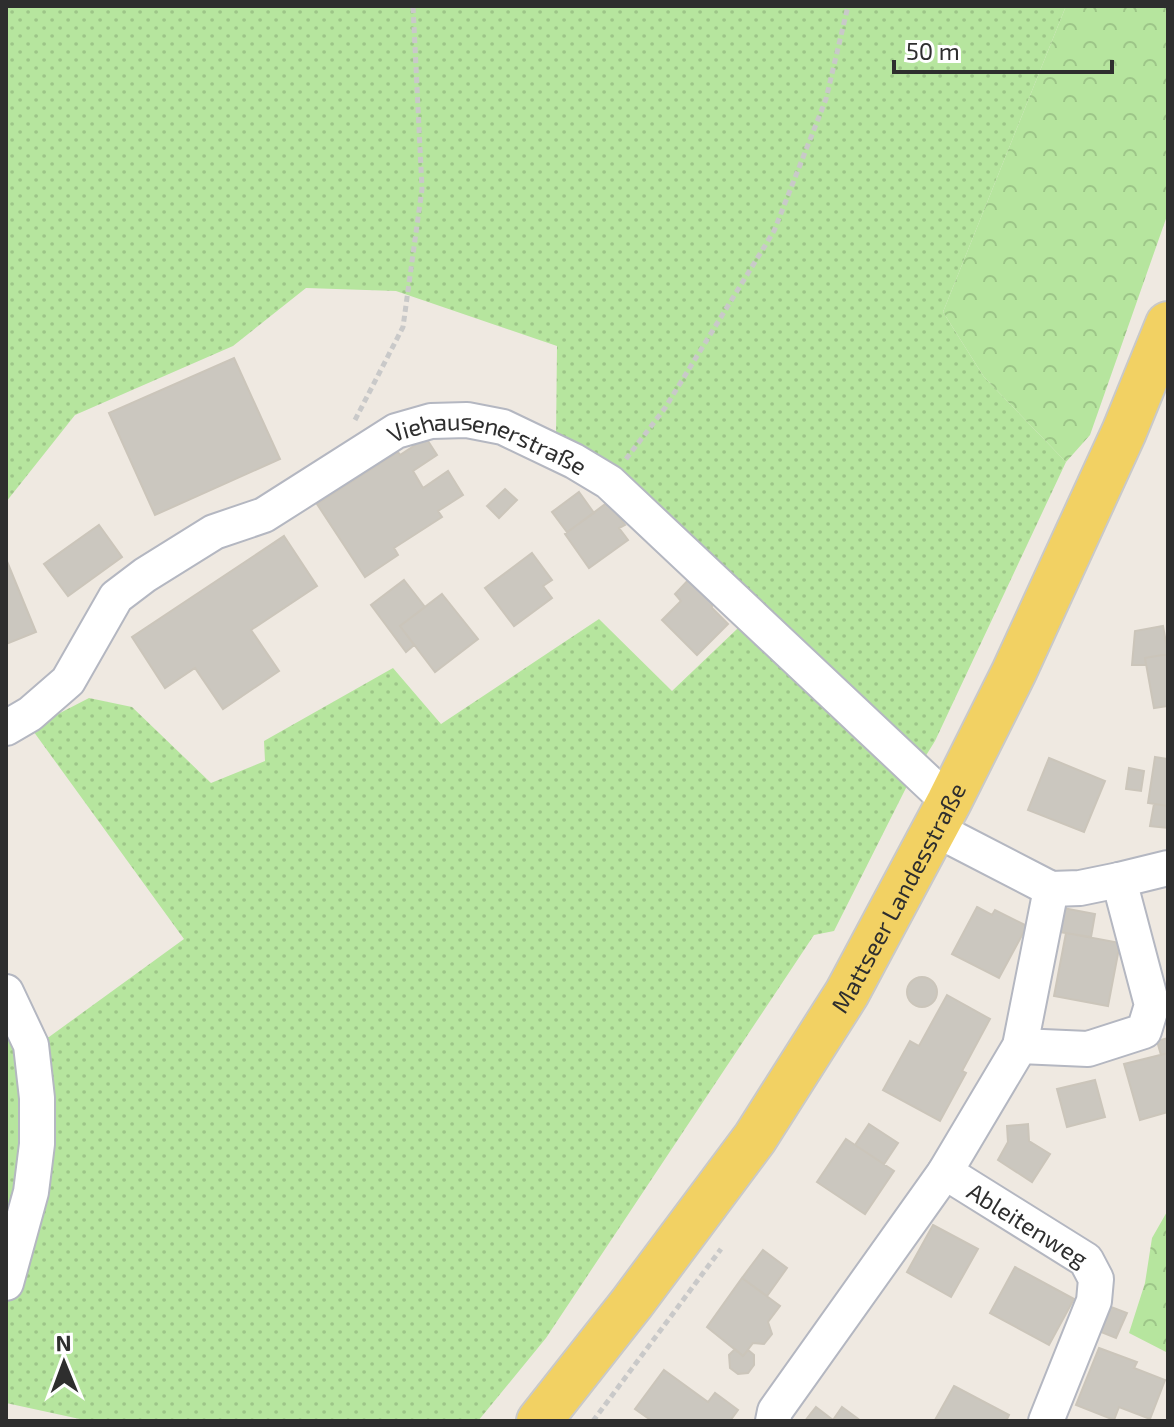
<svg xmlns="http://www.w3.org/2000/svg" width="1174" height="1427" viewBox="0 0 1174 1427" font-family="'Exo 2',sans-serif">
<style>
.green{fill:url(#green-dots)}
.forest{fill:url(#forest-crowns)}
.building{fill:#cbc7bf;stroke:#cbc5ba;stroke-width:2}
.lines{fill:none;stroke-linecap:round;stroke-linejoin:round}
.minor-casing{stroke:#b4b7c1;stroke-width:38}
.major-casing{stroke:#c9c9c9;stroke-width:48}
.path{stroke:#c9c9c9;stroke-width:5;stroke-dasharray:6 4;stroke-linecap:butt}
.minor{stroke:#fff;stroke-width:34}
.major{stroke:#f2d163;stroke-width:44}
.labels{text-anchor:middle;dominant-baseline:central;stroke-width:8;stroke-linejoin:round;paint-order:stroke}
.street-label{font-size:24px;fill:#2e2e2e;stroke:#fff}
</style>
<defs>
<pattern id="green-dots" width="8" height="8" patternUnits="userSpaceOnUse" patternTransform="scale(2)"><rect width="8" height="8" fill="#b6e59e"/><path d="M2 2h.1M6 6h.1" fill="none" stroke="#9dc588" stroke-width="1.8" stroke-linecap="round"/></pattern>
<pattern id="forest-crowns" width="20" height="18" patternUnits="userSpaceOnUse" patternTransform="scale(2)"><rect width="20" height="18" fill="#b6e59e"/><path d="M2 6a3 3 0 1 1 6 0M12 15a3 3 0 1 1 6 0" fill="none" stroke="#9dc588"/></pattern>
</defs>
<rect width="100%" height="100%" fill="#efe9e1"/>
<path class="green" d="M6,6H1066L943,312L984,377L1066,462L935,741L907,786L834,931L814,935L546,1338L478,1421H89L6,1403V1033L49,1037L184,939L31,728L89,698L132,707L211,783L265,761L264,741L393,668L441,724L599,619L672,691L758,609L556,439L557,346L396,291L306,288L233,346L75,415L6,502Z"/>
<path class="forest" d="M1066,6H1168V213L1090,435L1066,462L984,377L943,312Z
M1168,1210V1353L1129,1333L1145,1283L1152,1238Z"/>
<path class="building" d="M234,358L280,459L155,515L109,413Z
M426,438L437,455L413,471L423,488L448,471L463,495L438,511L442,517L394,548L398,555L365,577L317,504L398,452L400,455Z
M505,489L517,500L499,518L487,506Z
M579,492L594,513L567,532L552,512Z
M608,502L625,525L619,528L628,540L589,568L565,534Z
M99,525L122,557L68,596L44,564Z
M284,536L317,586L251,630L279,671L223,709L195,668L165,688L132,637Z
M532,553L552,580L543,586L552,598L514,626L485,588Z
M6,559L36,632L6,644Z
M694,574L711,591L712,608L728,624L697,655L662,620L681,601L675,594Z
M404,580L425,607L400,626L414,645L406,652L371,605Z
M442,594L478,639L435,672L400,626Z
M1163,626L1168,654L1145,658L1146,665H1132L1135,631Z
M1168,654V706L1154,708L1145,658Z
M1155,757L1168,759V806L1148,803Z
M1049,758L1105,781L1084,832L1028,810Z
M1129,768L1144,771L1141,791L1126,789Z
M1154,804L1168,806V828L1150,826Z
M977,907L992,915L995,910L1027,926L999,978L952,954Z
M1063,908L1095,914L1091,937L1059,932Z
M1066,933L1120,943L1108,1006L1054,996Z
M907 992a15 15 0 1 1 30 0a15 15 0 1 1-30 0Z
M947,995L990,1019L962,1071L966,1073L940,1121L883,1090L910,1041L919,1046Z
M1168,1038V1053L1161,1055L1157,1041Z
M1168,1053V1112L1140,1120L1124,1064Z
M1095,1080L1105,1117L1067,1127L1057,1089Z
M869,1124L898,1143L884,1164L855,1145Z
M1028,1124L1029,1141L1050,1154L1032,1182L998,1160L1008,1142L1007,1126Z
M846,1139L894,1171L865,1214L817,1182Z
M933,1225L978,1249L951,1297L907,1272Z
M763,1250L787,1268L767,1296L742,1278Z
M1015,1267L1074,1299L1049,1345L990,1313Z
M742,1278L780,1306L768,1322L772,1334L764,1344L753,1343L743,1356L707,1327Z
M1111,1307L1127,1313L1116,1338L1101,1332Z
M1099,1348L1137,1362L1134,1368L1165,1380L1150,1419L1119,1407L1114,1420L1076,1405Z
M735,1349L743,1356L748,1350L754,1355V1365L748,1373L738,1374L730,1368L729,1355Z
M664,1370L708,1402L715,1393L738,1410L730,1421H652L635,1409Z
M954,1386L1009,1415L1006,1421L935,1420Z
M816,1407L833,1420L835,1421H805Z
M842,1407L861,1421H835L833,1420Z"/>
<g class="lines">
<g class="minor-casing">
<g id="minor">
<path id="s1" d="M6,728L30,714L68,681L116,597L145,575L214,532L264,515L396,431L431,421L467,420L503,427L574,461L609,482L949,802"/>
<path d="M935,829L1051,889L1080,888L1119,880L1168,868"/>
<path d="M6,992L31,1045L37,1098V1144L31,1192L6,1283"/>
<path d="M1020,1046L1088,1049L1144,1031L1152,1005L1119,880"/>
<path id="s2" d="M945,1172L1086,1260L1096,1279L1094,1301L1046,1421"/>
<path d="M773,1421L775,1411L945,1172L1020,1046L1051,889"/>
</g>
</g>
<g class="major-casing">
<g id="major">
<path id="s3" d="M539,1421L632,1303L755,1138L847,993L949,802L1014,672L1124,432L1168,324"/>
</g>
</g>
<path class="path" d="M355,420L403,327L422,189L413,6
M626,459L665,408L774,231L826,99L848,6
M593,1421L721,1249"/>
<use href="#minor" class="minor"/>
<use href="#major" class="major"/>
</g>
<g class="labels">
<g class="street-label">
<text stroke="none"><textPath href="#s1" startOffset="598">Viehausenerstraße</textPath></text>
<text stroke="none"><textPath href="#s3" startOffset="636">Mattseer Landesstraße</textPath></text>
<text stroke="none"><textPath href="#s2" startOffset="98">Ableitenweg</textPath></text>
</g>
</g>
<rect width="1174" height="1427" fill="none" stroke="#2e2e2e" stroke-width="16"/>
<g transform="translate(64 1363) rotate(359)" stroke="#ffffff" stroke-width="6" paint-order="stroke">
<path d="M0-6L14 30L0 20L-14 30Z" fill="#2e2e2e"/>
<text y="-12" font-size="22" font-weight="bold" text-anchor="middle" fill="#2e2e2e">N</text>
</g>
<path d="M894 60v12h218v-12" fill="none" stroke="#2e2e2e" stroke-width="4"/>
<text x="906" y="60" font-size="24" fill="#2e2e2e" stroke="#ffffff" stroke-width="6" paint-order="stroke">50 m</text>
</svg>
